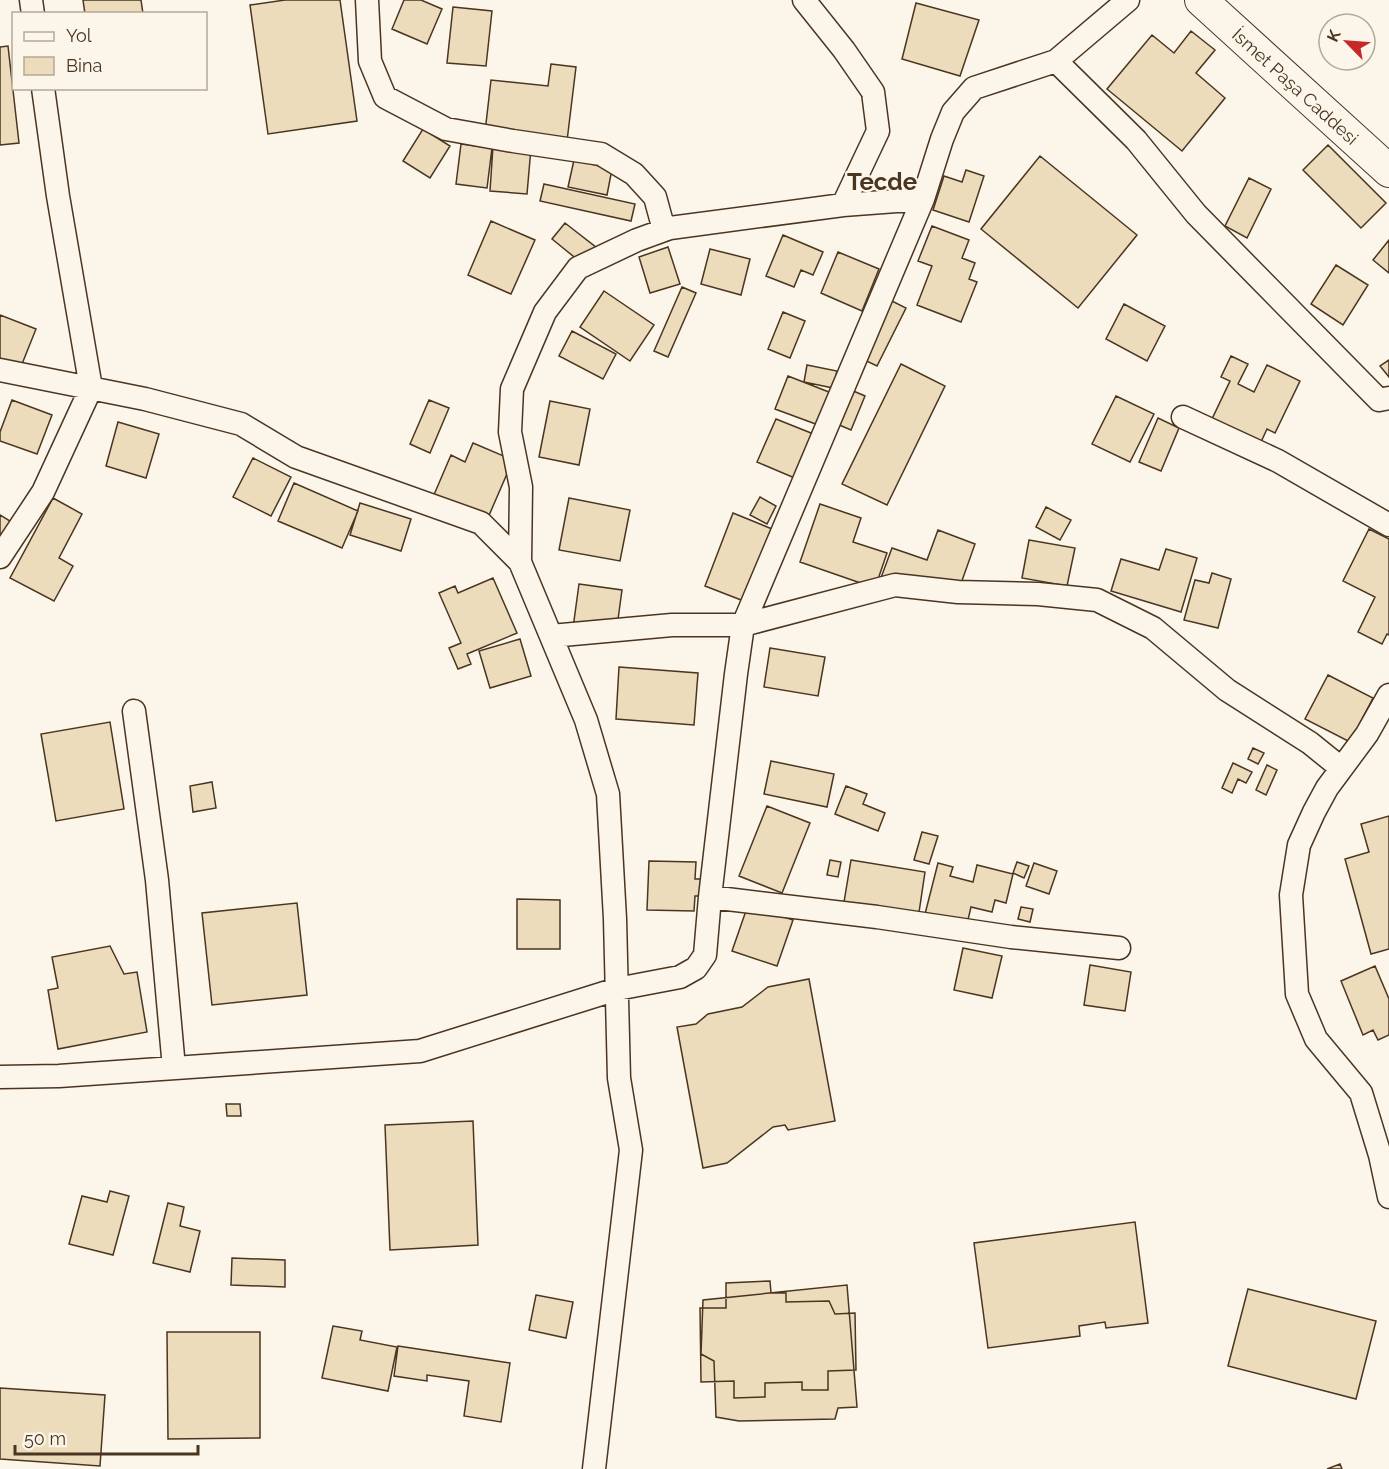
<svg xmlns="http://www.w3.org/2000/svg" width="1389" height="1469" viewBox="0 0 1389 1469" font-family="Raleway,sans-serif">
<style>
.building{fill:#ecdcbc;stroke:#4a3520;stroke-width:1.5}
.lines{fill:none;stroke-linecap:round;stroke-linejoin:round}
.minor-casing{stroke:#4a3520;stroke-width:25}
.secondary-casing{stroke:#4a3520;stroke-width:34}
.minor{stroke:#fbf6e9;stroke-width:22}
.secondary{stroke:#fbf6e9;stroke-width:32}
.labels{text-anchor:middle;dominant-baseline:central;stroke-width:4.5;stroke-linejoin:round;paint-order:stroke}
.street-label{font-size:18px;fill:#4a3520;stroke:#fbf6e9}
.district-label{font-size:24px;font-weight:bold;fill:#4a3520;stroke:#fbf6e9}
</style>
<rect width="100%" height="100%" fill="#fbf6e9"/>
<path class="building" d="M83,0H141L143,14H85Z
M285,0H340L357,121L268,134L250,5Z
M404,0H421L442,9L427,44L392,29Z
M916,3L979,20L960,76L902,59Z
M453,7L492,11L486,66L447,63Z
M1191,31L1215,50L1196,73L1225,98L1182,151L1107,89L1152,35L1174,53Z
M8,46L19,143L0,145V47Z
M551,64L576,67L567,141L485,132L491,80L548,86Z
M423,129L450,146L430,178L403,161Z
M461,144L492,148L487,188L456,184Z
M1328,145L1386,203L1361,228L1303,170Z
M493,146L531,148L527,194L490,191Z
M1040,156L1137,235L1078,308L981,229Z
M574,160L612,169L607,195L568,187Z
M966,170L984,176L969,222L933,210L944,176L962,182Z
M1249,178L1271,189L1247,238L1225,226Z
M544,184L635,204L631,221L540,201Z
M491,221L535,240L511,294L468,275Z
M565,223L597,248L584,265L552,239Z
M932,226L969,240L962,258L975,263L969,279L977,282L961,322L917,305L932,266L918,261Z
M783,235L823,252L813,275L801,270L794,287L766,276Z
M1389,240V273L1373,260Z
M668,247L680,284L650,293L639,257Z
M710,249L750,259L741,295L701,284Z
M838,252L879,269L862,311L821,293Z
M1336,265L1368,285L1343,325L1311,304Z
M682,287L696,293L668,357L654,351Z
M604,291L654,325L630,361L580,327Z
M886,298L906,308L877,366L856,356Z
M1124,304L1165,326L1147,361L1106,339Z
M783,312L805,321L790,358L768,349Z
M0,315L36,329L20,369L0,361Z
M572,331L616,354L603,379L559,356Z
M1231,356L1248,364L1238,384L1254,392L1267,365L1300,381L1275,433L1267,429L1261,442L1212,419L1230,381L1221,377Z
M1389,360V377L1380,366Z
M901,364L945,386L887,505L842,484Z
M807,365L837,371L833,388L804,382Z
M788,376L834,394L821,426L775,409Z
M844,387L865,396L851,430L830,421Z
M1116,396L1154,414L1130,462L1092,444Z
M12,400L52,415L37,454L0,441V432Z
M429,400L449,408L430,453L410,444Z
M550,401L590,409L579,465L539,457Z
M1158,418L1179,428L1161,471L1139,462Z
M776,419L816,435L797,479L757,462Z
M118,422L159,434L146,478L106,466Z
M473,443L513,460L487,520L433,497L451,455L465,462Z
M253,458L291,477L271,516L233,497Z
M294,483L358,511L342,548L278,521Z
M760,497L776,506L767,524L750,515Z
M53,498L82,514L59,558L73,566L54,601L10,578Z
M569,498L630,510L620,561L559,550Z
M360,503L411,519L401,551L350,535Z
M820,504L861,518L853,542L887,553L875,588L800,562Z
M1046,507L1071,520L1060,540L1036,527Z
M733,513L782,533L754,605L705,586Z
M0,515L10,521L0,541Z
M1369,529L1389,539V635L1387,634L1382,644L1358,632L1375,597L1343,581Z
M938,530L975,544L958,592L879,583L892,548L927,560Z
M1029,540L1075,548L1067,586L1022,578Z
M1166,549L1197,558L1181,612L1111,591L1121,559L1159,570Z
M1212,573L1231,579L1218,628L1184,620L1195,580L1209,583Z
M493,578L517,633L467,654L471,664L458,669L449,648L461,643L439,593L455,586L458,593Z
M579,584L622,590L616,634L573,628Z
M520,639L531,676L490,688L479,651Z
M770,648L825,657L818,696L764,687Z
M619,667L698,673L694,725L616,719Z
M1328,675L1373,698L1350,742L1305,719Z
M110,722L124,809L56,821L41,734Z
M1253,748L1264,753L1258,764L1248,759Z
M771,761L834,774L827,807L764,794Z
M1233,763L1252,772L1246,783L1238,779L1232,793L1222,788Z
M1267,765L1277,770L1266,795L1256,790Z
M212,782L216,808L193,812L190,786Z
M846,786L867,794L863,804L885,813L878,831L835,814Z
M767,806L810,823L782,893L739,876Z
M1389,816V949L1371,954L1345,859L1369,852L1361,824Z
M922,832L938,836L929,864L914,860Z
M830,860L841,862L838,877L827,875Z
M851,860L925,872L918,919L843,908Z
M649,861L696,862L695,879H703V896H695L694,911L647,910Z
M1017,862L1029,866L1024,878L1013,873Z
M938,863L953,867L950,876L973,882L977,865L1013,874L1006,903L995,900L992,912L971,907L967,924L925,914Z
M1034,863L1057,871L1049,894L1026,886Z
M517,899L560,900V949H517Z
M297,903L307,995L212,1005L202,913Z
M748,905L793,920L777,966L732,951Z
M1021,907L1033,909L1030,922L1018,919Z
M110,946L124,974L137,972L147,1032L58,1049L48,990L58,988L52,957Z
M963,948L1002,956L992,998L954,990Z
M1090,965L1131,972L1125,1011L1084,1005Z
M1375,966L1389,999V1035L1378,1040L1373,1030L1363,1035L1341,981Z
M809,979L835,1121L788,1130L785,1125L773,1127L727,1163L703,1168L677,1027L696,1024L708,1014L742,1007L768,987Z
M226,1104H240L241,1116H227Z
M473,1121L478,1245L390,1250L385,1125Z
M110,1191L129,1196L113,1255L69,1244L82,1196L107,1202Z
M168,1203L184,1207L180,1226L200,1231L190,1272L153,1263Z
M1135,1222L1148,1323L1106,1328L1105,1322L1079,1326L1080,1336L988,1348L974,1243Z
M232,1258L285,1260V1287L231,1285Z
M770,1281L771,1293H786V1302L829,1301L835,1314L855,1313L856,1370L828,1371V1390H802V1382L765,1383V1397L734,1398V1381L701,1382L700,1308H726V1283Z
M847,1285L857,1407L838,1408L835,1419L739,1421L716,1417L714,1361L701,1354L703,1300Z
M1248,1289L1376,1321L1356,1399L1228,1366Z
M536,1295L573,1302L566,1338L529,1330Z
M333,1326L362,1331L360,1340L397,1347L388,1391L322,1378Z
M167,1332H260V1438L168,1439Z
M398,1346L510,1363L501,1422L464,1416L469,1381L427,1375V1381L394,1376Z
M0,1388L105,1395L100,1466L0,1459Z
M1340,1464L1342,1469H1327Z"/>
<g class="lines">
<g class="minor-casing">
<path id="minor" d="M31,0L33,14
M367,0L370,61L385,97L446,129L513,141L601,154L634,174L655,197L664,230
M804,0L844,50L873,92L878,131L843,205
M1056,61L1136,140L1196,214L1379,400L1389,398
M0,370L145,399L241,424L296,457L481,523L520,562L586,720L608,794L615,919L619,1078L631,1150L594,1469
M1183,417L1278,461L1389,525
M0,557L43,492L91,388L58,196L43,88
M520,562L521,487L510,432L512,389L545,312L578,268L637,240L670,228L843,205L923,199
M551,636L672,625H743L895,585L958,592L1038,594L1097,600L1153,628L1227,690L1310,743L1341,768
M1389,695L1367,734L1327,788L1314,812L1299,845L1291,895L1297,994L1316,1039L1361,1093L1380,1155L1389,1197
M134,711L157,880L174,1068
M710,897L877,917L1011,937L1119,948
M0,1077L59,1076L420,1051L617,989L680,977L696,968L705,955L710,897L736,674L743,625L923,199L942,139L953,112L974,88L1056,61L1128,0"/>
</g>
<g class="secondary-casing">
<g id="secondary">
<path id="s1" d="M1201,0L1389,171"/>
</g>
</g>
<use href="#minor" class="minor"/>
<use href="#secondary" class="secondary"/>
</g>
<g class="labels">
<g class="street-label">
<text stroke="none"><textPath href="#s1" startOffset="128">İsmet Paşa Caddesi</textPath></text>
</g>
<g class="district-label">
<text x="882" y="181">Tecde</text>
</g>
</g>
<rect x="12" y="12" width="195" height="78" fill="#fbf6e9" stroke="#b4a999" stroke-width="1.5"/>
<rect x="24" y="32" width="30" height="9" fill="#fbf6e9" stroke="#b4a999" stroke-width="1.5"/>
<text x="66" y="42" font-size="18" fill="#4a3520">Yol</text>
<rect x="24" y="57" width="30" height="18" fill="#ecdcbc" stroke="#b4a999" stroke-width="1.5"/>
<text x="66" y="72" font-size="18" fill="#4a3520">Bina</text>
<g transform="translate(1347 42) rotate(295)"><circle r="28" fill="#fbf6e9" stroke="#b4a999" stroke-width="1.5"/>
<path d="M0-4.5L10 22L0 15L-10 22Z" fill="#c62828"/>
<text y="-9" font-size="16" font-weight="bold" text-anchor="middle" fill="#4a3520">K</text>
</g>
<path d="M15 1445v9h183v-9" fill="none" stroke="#4a3520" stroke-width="3"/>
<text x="24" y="1445" font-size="18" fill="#4a3520" stroke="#fbf6e9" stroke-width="4.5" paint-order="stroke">50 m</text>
</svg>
